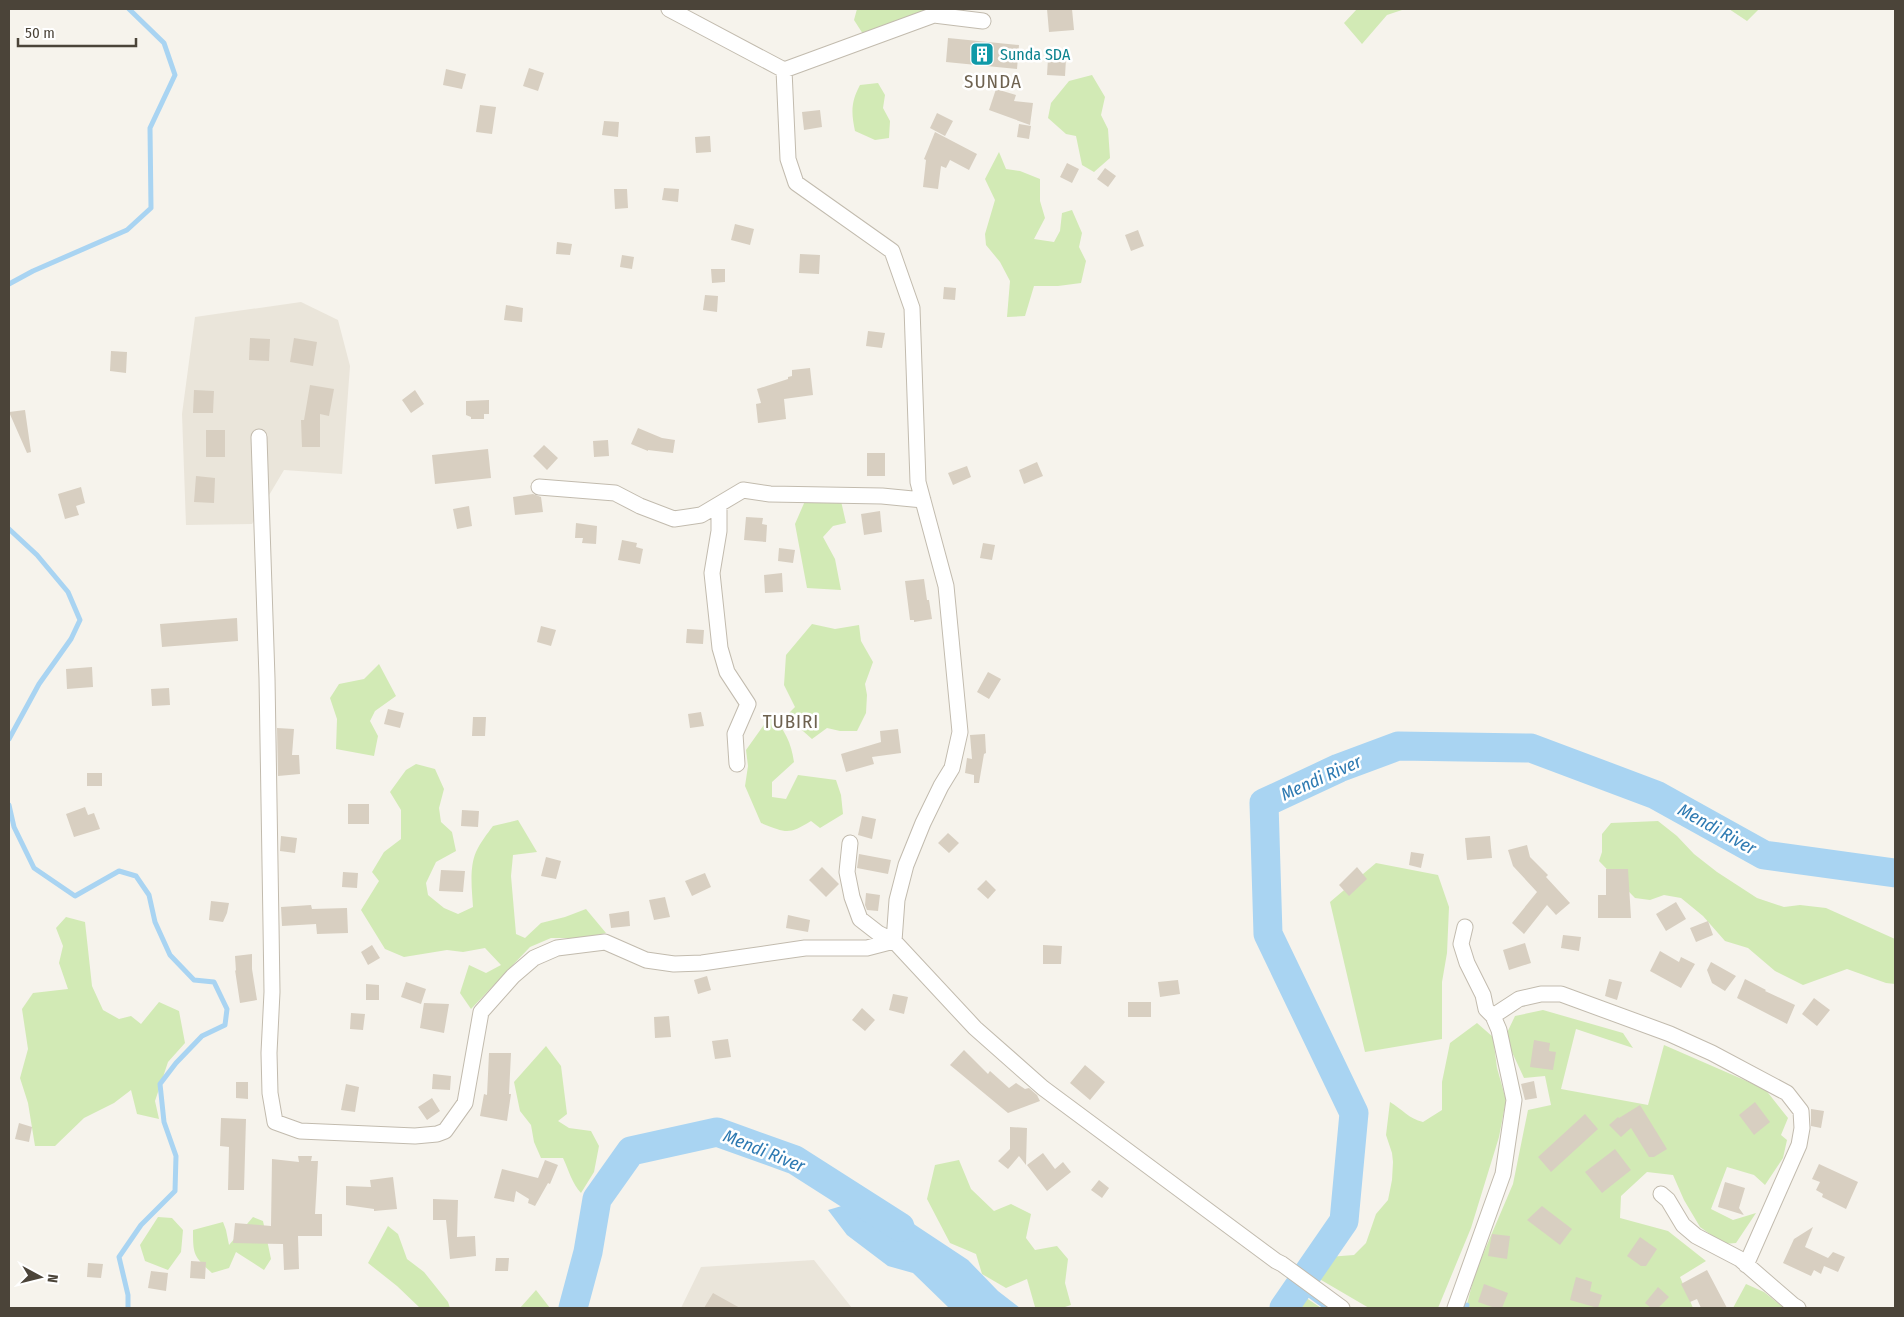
<svg xmlns="http://www.w3.org/2000/svg" width="1904" height="1317" viewBox="0 0 1904 1317" font-family="'Fira Sans Condensed',sans-serif">
<style>
.residential{fill:#eae5da}
.green{fill:#d2eab5}
.water{fill:#a9d4f2}
.lines{fill:none;stroke-linecap:round;stroke-linejoin:round}
.stream{stroke:#a9d4f2;stroke-width:5}
.river{stroke:#a9d4f2;stroke-width:29}
.building{fill:#d8cfc1}
.minor-casing{stroke:#c2bbae;stroke-width:17}
.minor{stroke:#fff;stroke-width:15}
.labels{text-anchor:middle;dominant-baseline:central;stroke-width:5;stroke-linejoin:round;paint-order:stroke}
.culture-label{font-size:16px;fill:#0d838f;stroke:#fff;text-anchor:start}
.water-label{font-size:18px;font-style:italic;fill:#2e7ab2;stroke:#fff}
.quarter-label{font-size:19px;letter-spacing:1px;fill:#6e6250;stroke:#fff}
</style>
<rect width="100%" height="100%" fill="#f6f3ec"/>
<path class="residential" d="M301,302L338,320L350,366L342,474L284,470L252,524L186,525L182,414L195,317Z
M814,1260L852,1308H681L701,1267Z"/>
<path class="green" d="M857,9H941L863,34L854,20Z
M1357,9H1405L1387,15L1362,44L1344,23Z
M1729,9H1759L1747,21Z
M1092,75L1105,97L1101,115L1108,129L1110,158L1094,172L1082,165L1076,136L1066,134L1048,118L1051,103L1069,81Z
M878,83L885,95L883,108L890,121L889,138L875,140L855,131C851,112 851,102 860,85Z
M999,152L1006,169L1020,171L1040,179V201L1045,218L1034,239L1054,242L1060,231L1062,213L1072,210L1082,233L1079,247L1086,261L1081,283L1058,286H1034L1025,316L1007,317L1010,281L1000,262L986,245L985,234L995,200L985,179Z
M805,501H841L846,523L833,526L823,537L835,559L841,590L807,588L795,524Z
M812,624L835,629L859,625L861,641L873,662L865,684L867,695L866,713L857,731H840L827,728L812,739L786,716L795,707L784,685L786,655Z
M379,664L396,696L375,711L370,721L378,736L374,756L336,749L337,719L330,698L339,684L364,679Z
M771,715C785,730 791,742 794,762L772,782V797L786,799L798,775L836,780L841,795L843,814L820,828L811,821C788,835 787,833 761,823L745,786L748,766L746,750Z
M416,764L435,769L444,789L439,808L441,822L452,832L456,851L436,862L426,883L428,895L444,908L458,914L473,907C472,890 469,868 476,852C480,843 487,834 493,826L518,820L537,852L513,855L511,876L516,934L525,938L541,923L565,917L586,909L606,933L583,938H551L530,947L471,1009L460,993L469,965L486,973L501,965L485,948L463,952L447,950L404,957L385,949L361,910L379,881L372,872L384,852L401,839V810L390,792L406,770Z
M1658,821L1677,836L1694,854L1717,872L1757,898L1784,907L1800,905L1826,908L1895,939V984L1886,983L1847,969L1803,985L1775,971L1748,948L1725,941L1703,916L1681,898L1664,895L1650,900L1635,898L1599,861L1602,852V834L1611,823Z
M1376,863L1438,875L1449,907L1447,953L1442,982V1039L1365,1052L1330,902Z
M66,917L85,922L92,986L103,1010L119,1019L131,1016L141,1024L159,1002L179,1011L185,1043L168,1062L155,1101L159,1119L137,1114L131,1090L114,1103L84,1118L55,1146H35L28,1103L20,1078L28,1049L22,1009L33,993L68,989L59,963L63,946L56,928Z
M1543,1010L1623,1033L1633,1048L1576,1029L1561,1089L1648,1105L1664,1045L1765,1089L1788,1118L1781,1135L1787,1140L1783,1158L1765,1185L1754,1175L1727,1167L1711,1209L1733,1220L1756,1213L1736,1243L1724,1244L1700,1227L1684,1200L1673,1175L1647,1172L1621,1196L1620,1218L1668,1231L1706,1261L1680,1277L1693,1308H1466L1475,1273L1513,1184L1528,1110L1551,1105L1545,1076L1524,1078L1505,1037L1515,1016Z
M1477,1023L1493,1037L1497,1068L1506,1100L1499,1137L1471,1228L1438,1308H1369L1316,1277L1310,1262L1328,1257L1354,1255L1366,1243L1376,1214L1388,1200L1392,1180L1393,1162L1392,1153L1386,1135L1390,1102C1402,1109 1409,1119 1423,1122L1442,1110V1082L1450,1043Z
M546,1046L561,1066L567,1114L558,1121L569,1128L591,1131L599,1146L594,1172L581,1193C572,1183 569,1171 563,1158H541L534,1142L531,1125L520,1111L514,1082Z
M959,1160L971,1189L994,1211L1011,1204L1031,1214L1026,1238L1035,1250L1057,1246L1068,1259L1065,1283L1071,1305L1062,1308L1035,1307L1027,1279L1006,1288L982,1274L976,1254L950,1243L927,1199L935,1165Z
M158,1217L172,1218L183,1230L181,1252L168,1270L145,1261L140,1245Z
M253,1217L263,1221L271,1259L264,1270L236,1252L229,1268L212,1273C194,1256 193,1256 193,1230L223,1222L226,1230L229,1245Z
M388,1226L398,1234L407,1259L424,1272L448,1302L450,1308H420L397,1286L368,1263Z
M1746,1284L1764,1292L1784,1308H1733Z
M536,1290L550,1308H520Z
M1299,1293L1321,1308H1291Z"/>
<path class="water" d="M845,1205L891,1209L968,1260L998,1291L1020,1308H949L913,1273L888,1266L847,1235L828,1210Z"/>
<g class="lines">
<path class="stream" d="M9,284L33,271L127,230L151,208L150,128L175,75L164,43L129,9
M9,529L37,555L68,592L80,620L71,639L39,684L9,739
M9,805L14,827L34,868L75,896L119,871L136,876L149,895L155,922L170,955L194,980L214,982L227,1009L225,1025L202,1036L176,1063L160,1084L164,1122L176,1156L175,1191L141,1225L119,1257L128,1295V1308
M1298,1287L1327,1308
M1466,1308L1467,1305"/>
<path class="river" d="M573,1308L588,1252L597,1199L631,1151L717,1132L795,1160L900,1227
M1284,1308L1344,1221L1354,1113L1268,934L1264,803L1339,768L1398,746L1531,748L1656,795L1764,855L1895,873"/>
</g>
<path class="building" d="M1047,9H1072L1074,30L1049,32Z
M948,38L1019,45L1017,69L946,62Z
M1048,58L1066,59L1065,76L1047,75Z
M529,68L544,73L538,91L523,86Z
M446,69L466,74L462,89L443,85Z
M996,89L1016,95L1014,101L1033,103L1030,125L989,110Z
M480,105L496,107L492,134L476,132Z
M820,110L822,127L804,130L802,112Z
M937,113L953,121L945,136L930,128Z
M604,121L619,122L618,137L602,135Z
M1019,124L1031,126L1029,139L1017,137Z
M935,132L977,154L969,170L950,160L946,168L941,166L938,189L923,187L926,160L924,159Z
M710,136L711,152L696,153L695,137Z
M1067,163L1079,169L1072,183L1060,177Z
M1105,168L1116,176L1108,187L1097,179Z
M664,188L679,189L678,202L662,200Z
M614,189H627L628,208L615,209Z
M735,224L754,229L750,245L731,240Z
M1138,230L1144,246L1131,251L1125,235Z
M557,242L572,244L570,255L556,254Z
M800,254L820,255L819,274L799,273Z
M622,255L634,257L632,269L620,267Z
M711,269H725V282L712,283Z
M944,287L956,288L955,300L943,299Z
M705,295L718,296L717,312L703,310Z
M506,305L523,308L522,322L504,320Z
M868,331L885,333L882,348L866,346Z
M250,338L270,339L269,361L249,360Z
M294,338L317,342L313,366L290,362Z
M111,351L127,352L126,373L110,371Z
M810,368L813,395L784,399L786,419L758,423L756,404L761,403L757,389L788,379V377L792,376V370Z
M310,385L334,389L329,416L320,414V447H302L301,420H304Z
M194,390L214,391L213,413H193Z
M415,390L424,404L411,413L402,400Z
M489,400V414H484V419H471V417L466,415V401Z
M25,410L31,452L27,453L9,412Z
M638,428L662,438L675,440L673,453L648,450V451L631,444Z
M206,430H225V457H206Z
M608,440L609,456L594,457L593,441Z
M544,445L558,458L547,470L533,456Z
M488,449L491,478L435,484L432,455Z
M867,453H885V476H867Z
M1037,462L1043,476L1024,484L1019,470Z
M967,466L971,477L953,485L948,473Z
M196,476L215,478L214,503L194,502Z
M81,487L85,503L76,506L79,515L65,519L58,494Z
M533,494L541,497L543,512L515,515L513,497Z
M469,506L472,526L457,529L453,509Z
M880,511L882,532L864,535L861,514Z
M746,517L763,518L762,524L767,525L766,542L744,540Z
M576,523L597,526L596,544L582,543L583,538H575Z
M622,540L637,543L636,547L643,549L640,564L618,560Z
M983,543L995,545L992,560L980,558Z
M779,548L795,550L793,563L778,561Z
M782,573L783,592L765,593L764,575Z
M924,579L927,600H929L932,619L914,622V620H910L905,581Z
M237,618L238,641L162,647L160,624Z
M541,626L556,630L551,646L537,642Z
M687,629L704,630L703,644L686,643Z
M92,667L93,687L67,689L66,669Z
M988,672L1001,679L989,699L977,692Z
M169,688L170,705L152,706L151,689Z
M388,709L404,713L400,728L384,724Z
M701,712L704,726L690,728L688,714Z
M473,717H486L485,736H472Z
M277,728L294,729L292,755H299L300,774L278,776Z
M898,729L901,753L872,757L874,764L846,772L841,754L881,742L880,731Z
M985,734L986,753L984,754L979,783H974V775L965,773L967,758L972,759L970,735Z
M87,773H102V786H87Z
M348,804H369V824H348Z
M85,807L88,815L94,813L100,829L74,837L66,814Z
M462,810L479,811L478,827L461,826Z
M862,816L876,819L872,839L858,835Z
M948,833L959,843L949,853L938,843Z
M281,836L297,838L295,853L280,851Z
M1490,836L1492,858L1467,860L1465,838Z
M1527,845L1530,857L1548,875L1546,877L1570,903L1556,915L1547,905L1524,934L1512,923L1537,892L1513,866L1508,850Z
M1411,852L1424,854L1421,868L1409,865Z
M859,854L891,860L888,874L857,868Z
M546,857L561,861L556,879L541,876Z
M822,867L839,884L826,897L809,880Z
M1357,867L1367,879L1349,896L1339,885Z
M1606,869H1628L1631,918H1598V895H1606Z
M441,870L465,871L463,892L439,891Z
M343,872L358,873L357,888L342,887Z
M705,873L711,887L692,896L685,881Z
M986,880L996,890L988,899L977,889Z
M866,893L880,895L878,911L867,910L865,905Z
M665,897L670,917L654,920L649,900Z
M211,901L229,903L227,913L223,922L209,920Z
M1676,902L1686,919L1666,931L1656,914Z
M311,905L312,909L347,908L348,933L317,934L316,924L282,926L281,907Z
M629,911L630,926L611,928L609,914Z
M788,915L810,920L808,932L786,928Z
M1708,921L1713,935L1696,942L1690,928Z
M1563,935L1581,937L1579,951L1561,948Z
M1525,943L1531,963L1509,970L1503,950Z
M372,945L380,958L368,965L361,952Z
M1043,945L1062,946L1061,964H1043Z
M1660,951L1679,962L1681,957L1695,964L1681,988L1650,971Z
M252,954V969L257,1000L240,1003L235,970L236,971L235,956Z
M1711,962L1736,976L1725,991L1712,983L1707,970Z
M707,976L711,990L698,994L694,980Z
M1609,979L1622,982L1617,1000L1605,996Z
M1745,979L1766,990L1765,991L1795,1005L1787,1024L1737,998Z
M1178,980L1180,994L1160,997L1158,982Z
M406,982L426,989L421,1004L401,997Z
M366,984L379,985V1000H366Z
M893,994L908,997L904,1014L889,1010Z
M1814,998L1830,1010L1817,1026L1802,1014Z
M1128,1002H1151V1017H1128Z
M424,1003L449,1004L444,1033L420,1028Z
M862,1008L875,1020L865,1031L852,1020Z
M351,1013L365,1014L363,1030L350,1029Z
M669,1016L671,1037L655,1038L654,1017Z
M728,1039L731,1057L715,1059L712,1041Z
M1534,1040L1550,1043L1549,1051L1556,1052L1553,1070L1530,1067Z
M964,1050L988,1074L990,1071L1009,1088L1016,1083L1025,1089L1029,1088L1037,1095L1040,1101L1008,1113L950,1065Z
M489,1053H511L509,1094H511L507,1121L480,1116L484,1094L487,1095Z
M1085,1065L1105,1082L1090,1100L1070,1083Z
M433,1074L451,1076L450,1090L432,1089Z
M1534,1081L1537,1098L1525,1100L1521,1084Z
M236,1082H248V1099L236,1098Z
M346,1084L359,1087L355,1112L341,1110Z
M432,1098L440,1111L427,1120L418,1107Z
M1755,1102L1770,1122L1754,1135L1739,1115Z
M1640,1105L1667,1149L1654,1157H1649L1631,1128L1621,1137L1609,1125L1618,1117L1619,1118Z
M1811,1109L1824,1111L1821,1128L1811,1126Z
M1585,1114L1598,1129L1551,1172L1538,1157Z
M221,1118L246,1119L244,1190H228L229,1147L220,1146Z
M19,1123L32,1127L29,1142L15,1139Z
M1010,1127L1027,1128L1026,1165L1019,1156L1008,1169L998,1161L1010,1149Z
M1615,1149L1631,1170L1602,1193L1585,1172Z
M1043,1153L1055,1169L1063,1162L1071,1172L1047,1191L1027,1165Z
M298,1156H312L311,1161H318L315,1214H322V1236H298L299,1269L284,1270L283,1244L233,1243L235,1223L271,1226L272,1159L299,1162Z
M545,1160L558,1165L550,1184L548,1183L535,1206L528,1203L529,1199L516,1191L514,1202L494,1198L502,1169L538,1178Z
M1819,1164L1858,1182L1846,1209L1822,1197L1823,1194L1816,1190L1820,1182L1812,1179Z
M393,1177L397,1209L374,1211V1209L346,1205V1186L371,1187L370,1180Z
M1099,1180L1109,1188L1102,1198L1091,1190Z
M1725,1182L1745,1188L1739,1208L1744,1215L1718,1207Z
M433,1199L458,1200L457,1237L475,1236L476,1256L450,1259L446,1220H433Z
M1542,1206L1572,1229L1560,1245L1527,1220Z
M1813,1227L1805,1247L1828,1258L1833,1252L1845,1257L1838,1272L1824,1266L1821,1274L1814,1270L1811,1276L1783,1263L1794,1239Z
M1492,1234L1510,1236L1507,1259L1488,1256Z
M1640,1237L1657,1249L1646,1266H1641L1627,1256Z
M496,1258H509L508,1271H495Z
M191,1261L206,1262L205,1279L190,1278Z
M88,1263L103,1264L101,1278L87,1277Z
M1707,1270L1727,1308H1701L1697,1299L1690,1302L1681,1284Z
M151,1271L168,1273L166,1291L148,1288Z
M1576,1277L1592,1282L1590,1291L1602,1295L1598,1308L1570,1300Z
M1484,1284L1508,1293L1502,1308H1495L1478,1302Z
M1658,1287L1669,1297L1658,1308H1651L1645,1303Z
M713,1293L740,1308H704Z"/>
<g class="lines">
<g class="minor-casing">
<path id="minor" d="M669,9L784,70
M259,437L267,678L271,925L272,992L269,1053L270,1093L275,1122L300,1131L415,1136L437,1134L445,1131L465,1103L481,1012L513,976L534,958L557,948L605,942L646,960L674,964L702,963L805,948H867L894,941L975,1028L1043,1088L1276,1261L1282,1264L1342,1308
M539,487L615,493L640,506L674,519L701,515L743,490L770,494L882,496L923,500
M719,505V531L712,573L720,648L727,672L748,704L735,734L737,764
M850,843L847,872L852,897L860,919L878,933L894,941L897,900L906,865L923,823L941,786L952,768L960,732L946,586L918,482L912,308L892,251L796,183L788,159L784,70L934,15L983,21
M1493,1016L1519,999L1541,994H1561L1670,1034L1712,1053L1787,1093L1801,1111L1802,1128L1799,1145L1746,1265
M1661,1194L1668,1200L1683,1225L1696,1236L1740,1259L1793,1305L1798,1308
M1455,1308L1503,1174L1514,1100L1499,1030L1493,1016L1486,1009L1483,995L1467,963L1461,944L1465,927"/>
</g>
<use href="#minor" class="minor"/>
</g>
<defs>
<g id="building-square" transform="scale(1.25)"><rect x="-9" y="-9" width="18" height="18" rx="4" fill="#0f9aa8" stroke="#fff"/><path d="M-4-6H4V6H1V3H-1V6H-4ZM-2.5-4.3h1.7v1.8h-1.7ZM.8-4.3h1.7v1.8H.8ZM-2.5-1h1.7V.8h-1.7ZM.8-1h1.7V.8H.8Z" fill="#fff"/></g>
</defs>
<g fill-rule="evenodd">
<use href="#building-square" x="982" y="54"/>
</g>
<g class="labels">
<g class="culture-label">
<text x="1000" y="54">Sunda SDA</text>
</g>
<g class="water-label">
<text transform="translate(1321 778) rotate(-24)">Mendi River</text>
<text transform="translate(1717 829) rotate(29)">Mendi River</text>
<text transform="translate(764 1151) rotate(22)">Mendi River</text>
</g>
<g class="quarter-label">
<text x="993" y="81">SUNDA</text>
<text x="791" y="721">TUBIRI</text>
</g>
</g>
<rect width="1904" height="1317" fill="none" stroke="#4b4439" stroke-width="20"/>
<g transform="translate(40 1277) rotate(97)" stroke="#ffffff" stroke-width="4" paint-order="stroke">
<path d="M0-4L9 19L0 12L-9 19Z" fill="#4b4439"/>
<text y="-8" font-size="14" font-weight="bold" text-anchor="middle" fill="#4b4439">N</text>
</g>
<path d="M18 38v8h118v-8" fill="none" stroke="#4b4439" stroke-width="2.5"/>
<text x="25" y="38" font-size="15" fill="#4b4439" stroke="#ffffff" stroke-width="4" paint-order="stroke">50 m</text>
</svg>
